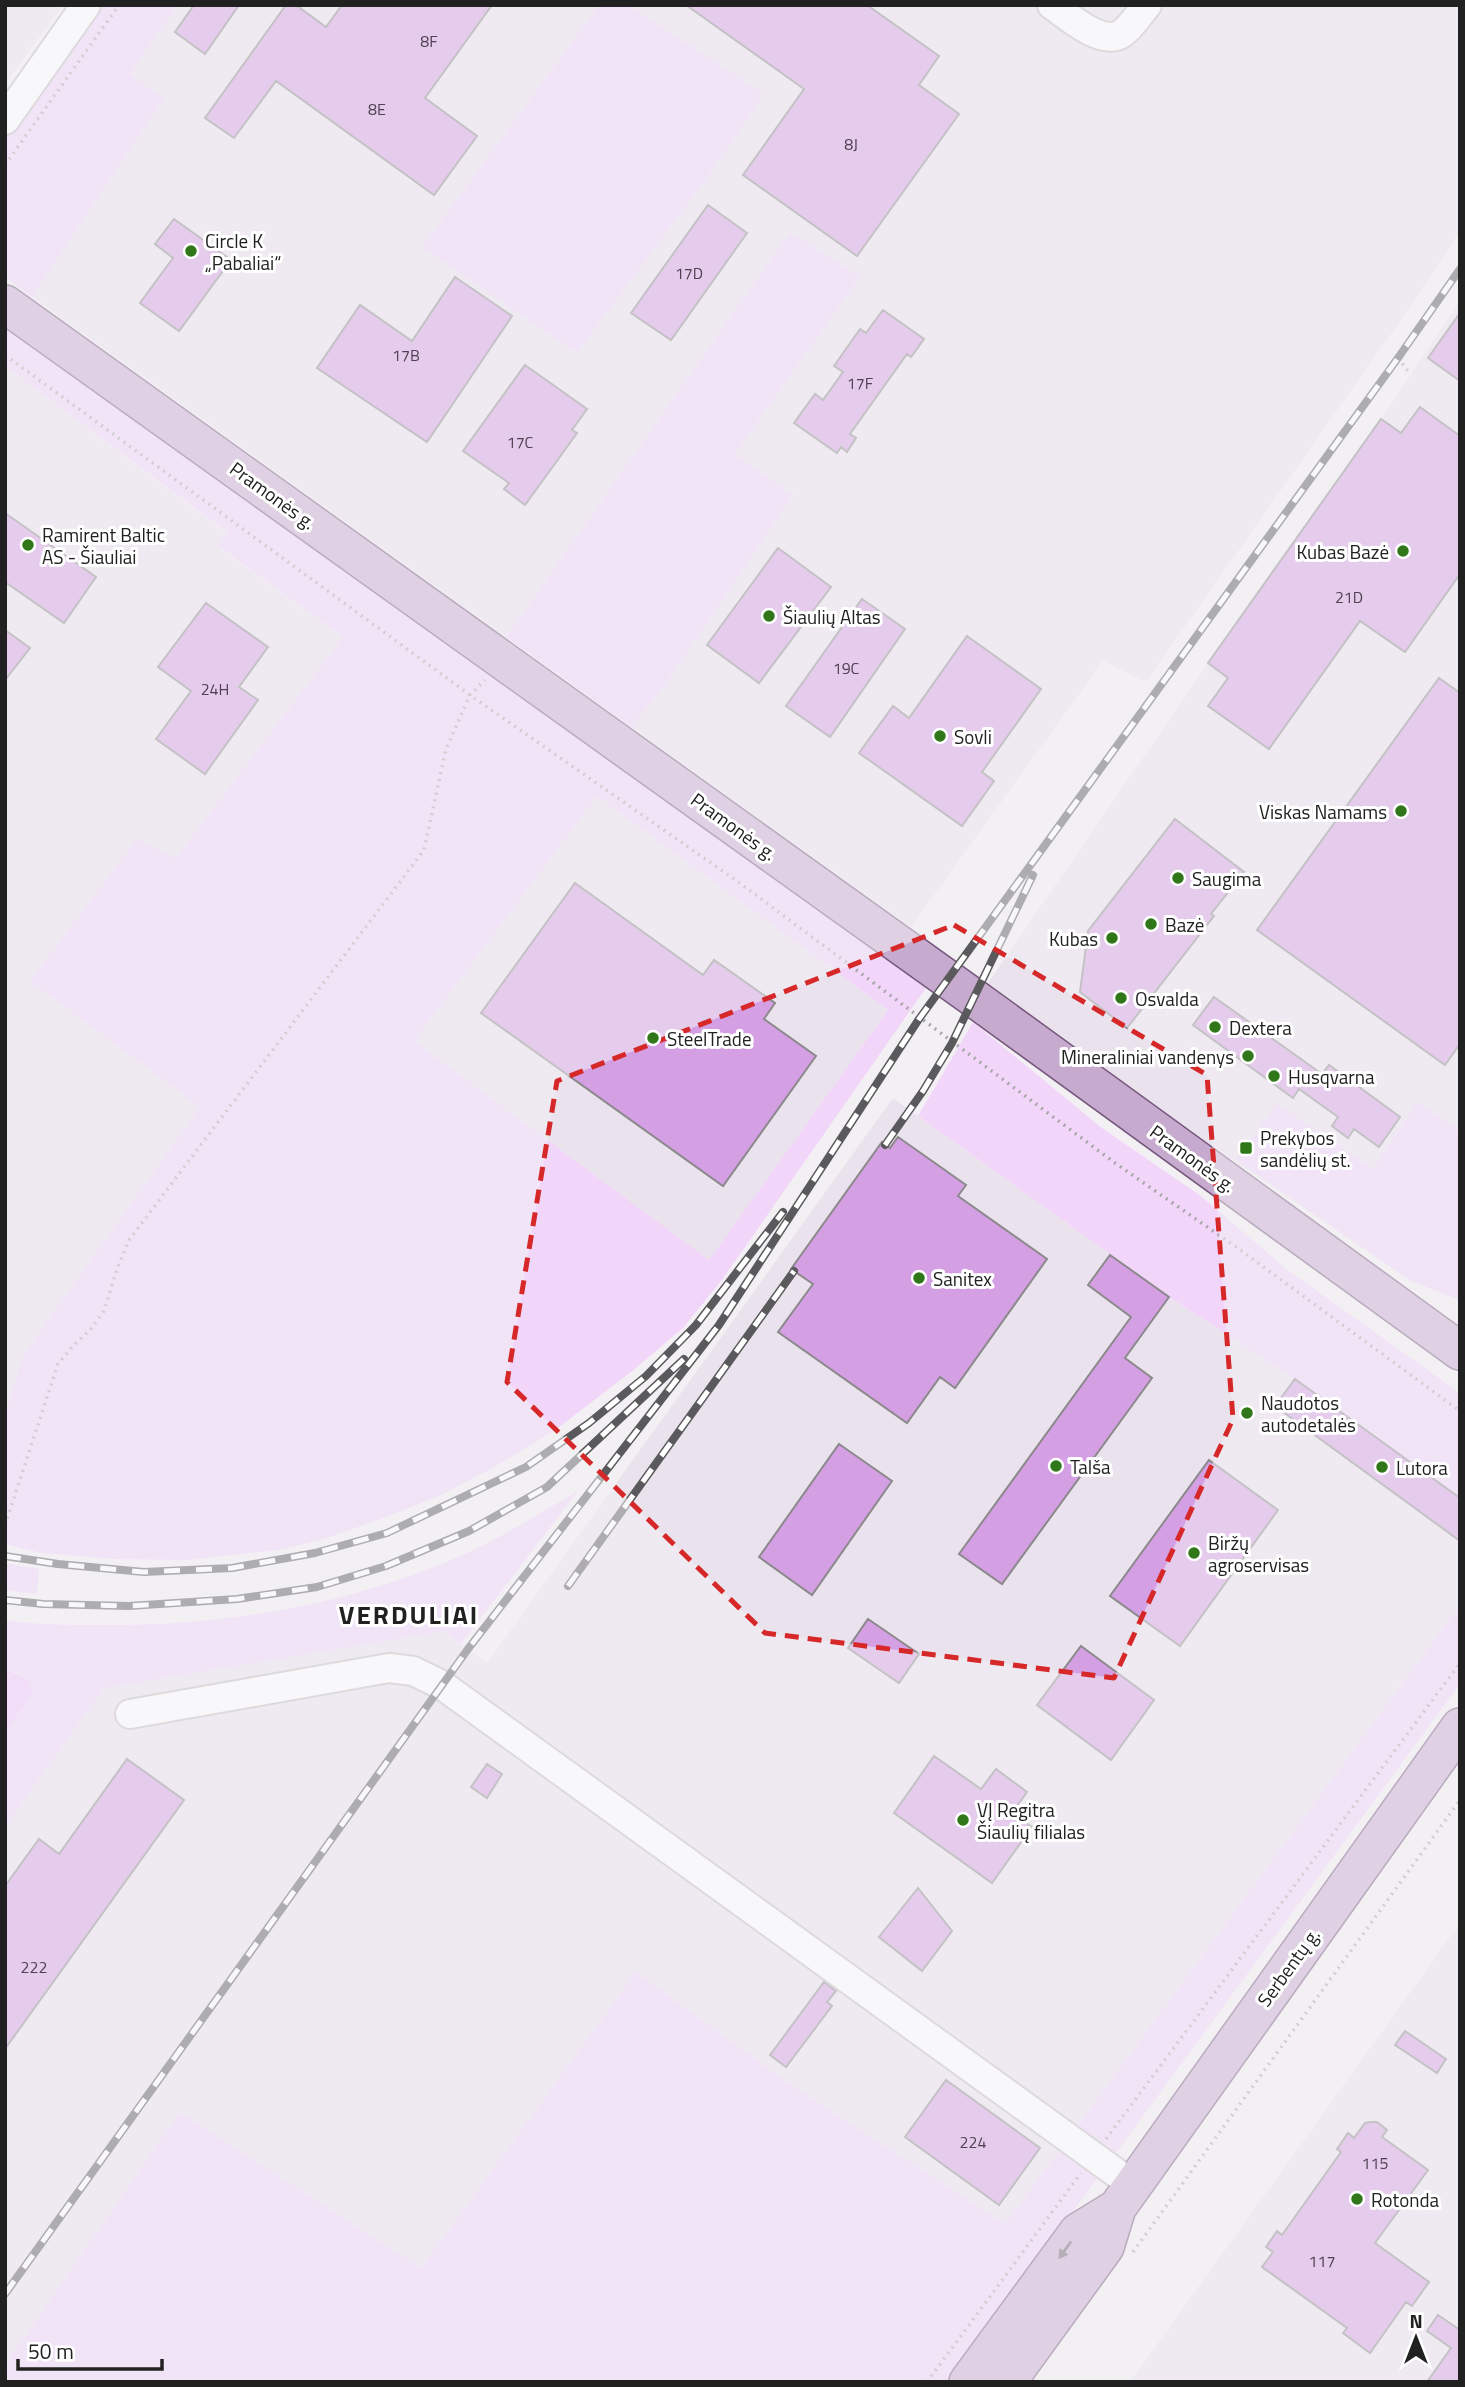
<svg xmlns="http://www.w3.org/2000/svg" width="1465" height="2387" viewBox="0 0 1465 2387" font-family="'Titillium Web',sans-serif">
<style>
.built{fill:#eae3ed}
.green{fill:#f2d6fa;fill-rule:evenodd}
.water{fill:#f3c7ff}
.building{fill:#d5a0e3;stroke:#8c898d;stroke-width:2}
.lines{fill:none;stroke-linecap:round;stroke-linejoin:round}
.minor-casing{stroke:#c2bfc2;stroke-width:32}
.major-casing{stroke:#75567c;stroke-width:40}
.path{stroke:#a8a6a9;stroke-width:3.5;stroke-dasharray:2 5;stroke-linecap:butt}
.minor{stroke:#fff;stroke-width:28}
.major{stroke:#c7abce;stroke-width:37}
.rail-casing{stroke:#5a595b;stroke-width:8}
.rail{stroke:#fff;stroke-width:5;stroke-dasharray:16;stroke-linecap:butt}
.oneway{fill:#6c5f6f}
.marked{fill:none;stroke:#d62828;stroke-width:5;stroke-dasharray:14 9;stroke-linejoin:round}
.poi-dot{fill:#307719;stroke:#fff;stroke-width:2.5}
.labels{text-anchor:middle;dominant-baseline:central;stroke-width:6;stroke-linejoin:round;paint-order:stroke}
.number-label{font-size:16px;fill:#4f4152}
.poi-label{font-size:19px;fill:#222122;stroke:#fff;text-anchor:start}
.street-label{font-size:19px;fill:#222122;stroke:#fff}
.district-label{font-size:26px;font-weight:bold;letter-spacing:2px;fill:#222122;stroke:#fff}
</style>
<rect width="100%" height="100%" fill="#f3f0f4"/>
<path class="built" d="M5,5H63L5,84Z
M178,5H599L422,247L577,352L707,178L763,94L629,5H1460V231L1431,277L1146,682L1103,661L911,927L631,727L665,685L793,495L735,454L860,277L790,232L506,637L32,297L163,98L130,74Z
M1460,301V1300L1411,1281L1152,1105L988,983L1208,663L1381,419Z
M5,366L228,534L218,547L343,637L176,859L31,981L201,1106L22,1357L5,1416Z
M597,795L888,1010L709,1261L414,1041Z
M893,1098L1169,1297L1295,1379L1460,1498V1605L1005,2224L790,2084L636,1972L421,2268L180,2112L5,2365V1827L103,1688L445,1631L487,1663Z
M1460,1923V2382H1130Z"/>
<path class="green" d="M100,5H178L130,74L164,98L32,297L5,277V137Z
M599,5H629L764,94L707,178L577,353L422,247Z
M790,232L860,277L735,454L793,495L665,685L631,727L506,637Z
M5,327L926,988L722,1280L683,1328L631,1372L554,1431L491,1469L439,1496L376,1521L321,1540L279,1550L185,1560L113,1559L41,1553L5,1544V1416L22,1357L200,1107L30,981L137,839L176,858L343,637L218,546L228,533L5,366ZM597,796L888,1010L709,1260L414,1041Z
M973,1022L1102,1128L1201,1196L1285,1268L1460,1393V1498L1295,1379L1169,1297L918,1116Z
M1418,1102L1460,1131V1300L1411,1281L1236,1160L1277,1103L1373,1169Z
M578,1491L461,1644L445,1631L104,1688L5,1827V1732L33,1694L20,1673L5,1671V1620C39,1625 72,1625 106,1625C228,1625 350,1605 462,1555C502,1538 540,1512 578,1491Z
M5,1563L39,1569L37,1594L5,1590Z
M1460,1605V1684L948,2382H5V2365L180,2112L421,2268L636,1972L790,2084L1005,2224Z"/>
<path class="water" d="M5,1671C20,1673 31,1678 33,1694L5,1732Z"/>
<path class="building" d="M194,5H239L205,54L175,32Z
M286,5H296L326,27L342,5H492L425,98L477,136L434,195L276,81L234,138L205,118Z
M686,5H867L939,56L919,85L959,114L857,256L743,175L804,89Z
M708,205L747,233L671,340L631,313Z
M174,219L231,260L179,331L140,303L173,258L155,244Z
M455,277L512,316L427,442L317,368L360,305L412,341Z
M883,310L924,339L911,357L907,354L850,434L856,438L847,452L841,447L837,453L794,423L815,394L823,400L843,372L834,366L860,329L866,333Z
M1460,313V381L1428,358Z
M525,365L587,409L572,430L577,433L525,505L504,489L509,483L463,451Z
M1420,407L1460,436V574L1405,652L1360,621L1269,749L1208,706L1228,678L1208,663L1381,419L1401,433Z
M5,513L96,577L64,623L5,582Z
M778,548L831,587L759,683L707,645Z
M862,599L905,629L830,737L786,706Z
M206,603L268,647L239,687L258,700L205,774L156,739L191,691L158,667Z
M5,630L30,648L5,680Z
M967,636L1041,689L982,772L994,781L962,826L859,753L893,706L909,718Z
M1439,678L1460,693V1044L1445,1065L1257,930Z
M1175,819L1244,872L1211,914L1214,916L1127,1028L1080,992L1088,931Z
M575,883L703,975L714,960L775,1003L764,1019L816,1056L723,1186L481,1013Z
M1214,997L1322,1074L1329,1065L1400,1117L1379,1147L1354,1129L1348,1138L1332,1126L1338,1117L1299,1089L1293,1098L1193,1025Z
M898,1137L966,1185L958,1196L1047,1259L955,1388L940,1377L907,1423L778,1332L813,1284L791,1269L882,1142L890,1148Z
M1110,1255L1169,1297L1125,1358L1152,1378L1002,1584L959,1554L1131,1317L1088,1285Z
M1295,1379L1460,1498V1541L1275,1406Z
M839,1444L892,1481L812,1595L759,1557Z
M1209,1460L1278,1510L1180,1646L1110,1596Z
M868,1619L919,1654L899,1683L848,1648Z
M1081,1646L1154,1700L1111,1760L1037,1705Z
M934,1756L981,1789L996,1769L1027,1792L1012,1813L1032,1827L992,1883L894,1813Z
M127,1759L184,1800L5,2049V1886L39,1839L59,1854Z
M487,1764L502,1774L487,1798L471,1787Z
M918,1888L952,1931L922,1971L879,1937Z
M824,1982L836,1991L827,2002L832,2006L786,2067L770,2055Z
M1405,2031L1446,2059L1437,2073L1395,2045Z
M946,2080L1040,2148L999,2205L905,2137Z
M1371,2122H1377L1387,2130L1382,2137L1428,2170L1375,2243L1429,2282L1412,2306L1406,2302L1370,2353L1343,2333L1347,2328L1262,2267L1273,2252L1266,2247L1277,2231L1282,2235L1341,2152L1337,2149L1348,2133L1354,2138L1365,2123Z
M1438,2315L1460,2330V2382H1427L1451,2348L1427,2331Z"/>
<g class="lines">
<g class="minor-casing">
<path id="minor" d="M1052,5C1068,16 1101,46 1121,34C1131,28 1139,14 1147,5
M5,120L86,5
M130,1714L389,1668L413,1671L442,1685L1133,2185"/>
</g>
<g class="major-casing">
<path id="major" d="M5,304L974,998L1460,1351
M968,2382L1078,2232L1117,2208
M1007,2382L1105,2247L1117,2208L1460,1727"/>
</g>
<path class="path" d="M5,165L119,5
M5,355L470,695L737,881L1115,1163L1239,1249L1460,1411
M1398,358L1408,371
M5,1525L58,1364L73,1346L90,1330L104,1311L117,1269L129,1240L424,850L446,749L470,695L485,680
M1106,2139L1460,1663
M1133,2252L1460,1800
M927,2382L1081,2173"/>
<use href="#minor" class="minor"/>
<use href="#major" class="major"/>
<g class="rail-casing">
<path id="rail" d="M885,1145L923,1091L952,1043L1033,875
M5,1556L58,1564L144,1572L232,1568L315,1553L387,1533L526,1467L589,1423L646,1376L696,1325L783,1212
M568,1586L794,1271
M5,1600L43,1604L129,1606L237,1599L317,1587L386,1566L469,1531L547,1487L684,1359
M5,2294L468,1649L719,1325L919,1019L1398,358L1460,269"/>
</g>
<use href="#rail" class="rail"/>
</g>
<defs><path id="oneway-solid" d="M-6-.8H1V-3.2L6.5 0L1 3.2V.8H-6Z" transform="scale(1.75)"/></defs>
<use class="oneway" href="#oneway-solid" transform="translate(1065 2250) rotate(126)"/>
<path d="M0 0H1465V2387H0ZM954,925L1207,1075L1233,1419L1114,1678L765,1633L507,1382L557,1081Z" fill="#f3f0f4" fill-opacity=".55" fill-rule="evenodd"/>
<path class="marked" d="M954,925L1207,1075L1233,1419L1114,1678L765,1633L507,1382L557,1081Z"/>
<g class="poi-dot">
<circle cx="191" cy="251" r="7"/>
<circle cx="28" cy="545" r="7"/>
<circle cx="1403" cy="551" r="7"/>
<circle cx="769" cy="616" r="7"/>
<circle cx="940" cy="736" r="7"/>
<circle cx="1401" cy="811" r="7"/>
<circle cx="1178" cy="878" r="7"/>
<circle cx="1151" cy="924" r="7"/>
<circle cx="1112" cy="938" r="7"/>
<circle cx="1121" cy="998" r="7"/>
<circle cx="1215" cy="1027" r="7"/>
<circle cx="653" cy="1038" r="7"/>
<circle cx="1248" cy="1056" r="7"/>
<circle cx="1274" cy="1076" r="7"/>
<rect x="1239" y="1141" width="14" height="14" rx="3.5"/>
<circle cx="919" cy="1278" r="7"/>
<circle cx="1247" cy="1413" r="7"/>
<circle cx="1056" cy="1466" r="7"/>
<circle cx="1382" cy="1467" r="7"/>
<circle cx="1194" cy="1553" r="7"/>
<circle cx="963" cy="1820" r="7"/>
<circle cx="1357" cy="2199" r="7"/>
</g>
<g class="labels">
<g class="number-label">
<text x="429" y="41">8F</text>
<text x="377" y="109">8E</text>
<text x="851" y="144">8J</text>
<text x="689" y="273">17D</text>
<text x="406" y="355">17B</text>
<text x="860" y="383">17F</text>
<text x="520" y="442">17C</text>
<text x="1349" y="597">21D</text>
<text x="846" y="668">19C</text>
<text x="215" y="689">24H</text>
<text x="34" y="1967">222</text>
<text x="973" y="2142">224</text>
<text x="1375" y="2163">115</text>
<text x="1322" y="2261">117</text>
</g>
<g class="poi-label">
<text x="205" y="240">Circle K<tspan x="205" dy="22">„Pabaliai“</tspan></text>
<text x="42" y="534">Ramirent Baltic<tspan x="42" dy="22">AS - Šiauliai</tspan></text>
<text x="1389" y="551" text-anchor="end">Kubas Bazė</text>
<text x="783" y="616">Šiaulių Altas</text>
<text x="954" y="736">Sovli</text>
<text x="1387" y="811" text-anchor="end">Viskas Namams</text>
<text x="1192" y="878">Saugima</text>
<text x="1165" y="924">Bazė</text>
<text x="1098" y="938" text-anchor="end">Kubas</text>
<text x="1135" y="998">Osvalda</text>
<text x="1229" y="1027">Dextera</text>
<text x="667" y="1038">SteelTrade</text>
<text x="1234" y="1056" text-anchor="end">Mineraliniai vandenys</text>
<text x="1288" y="1076">Husqvarna</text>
<text x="1260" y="1137">Prekybos<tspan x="1260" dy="22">sandėlių st.</tspan></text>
<text x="933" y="1278">Sanitex</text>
<text x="1261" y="1402">Naudotos<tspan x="1261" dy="22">autodetalės</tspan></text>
<text x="1070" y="1466">Talša</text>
<text x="1396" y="1467">Lutora</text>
<text x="1208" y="1542">Biržų<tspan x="1208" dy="22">agroservisas</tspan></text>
<text x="977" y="1809">VĮ Regitra<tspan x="977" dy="22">Šiaulių filialas</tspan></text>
<text x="1371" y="2199">Rotonda</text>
</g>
<g class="street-label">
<text transform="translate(273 495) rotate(36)">Pramonės g.</text>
<text transform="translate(734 826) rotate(36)">Pramonės g.</text>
<text transform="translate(1193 1158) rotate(36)">Pramonės g.</text>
<text transform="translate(1288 1967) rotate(-54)">Serbentų g.</text>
</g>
<g class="district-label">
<text x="409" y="1614">VERDULIAI</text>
</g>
</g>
<rect width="1465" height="2387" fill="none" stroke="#222122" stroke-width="14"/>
<g transform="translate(1416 2338)" stroke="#ffffff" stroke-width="5" paint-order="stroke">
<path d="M0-5L12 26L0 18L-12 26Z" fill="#222122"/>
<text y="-10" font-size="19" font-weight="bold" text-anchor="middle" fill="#222122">N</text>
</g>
<path d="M18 2359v10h144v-10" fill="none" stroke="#222122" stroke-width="3.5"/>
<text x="28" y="2359" font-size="21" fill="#222122" stroke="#ffffff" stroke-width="5" paint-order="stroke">50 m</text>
</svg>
